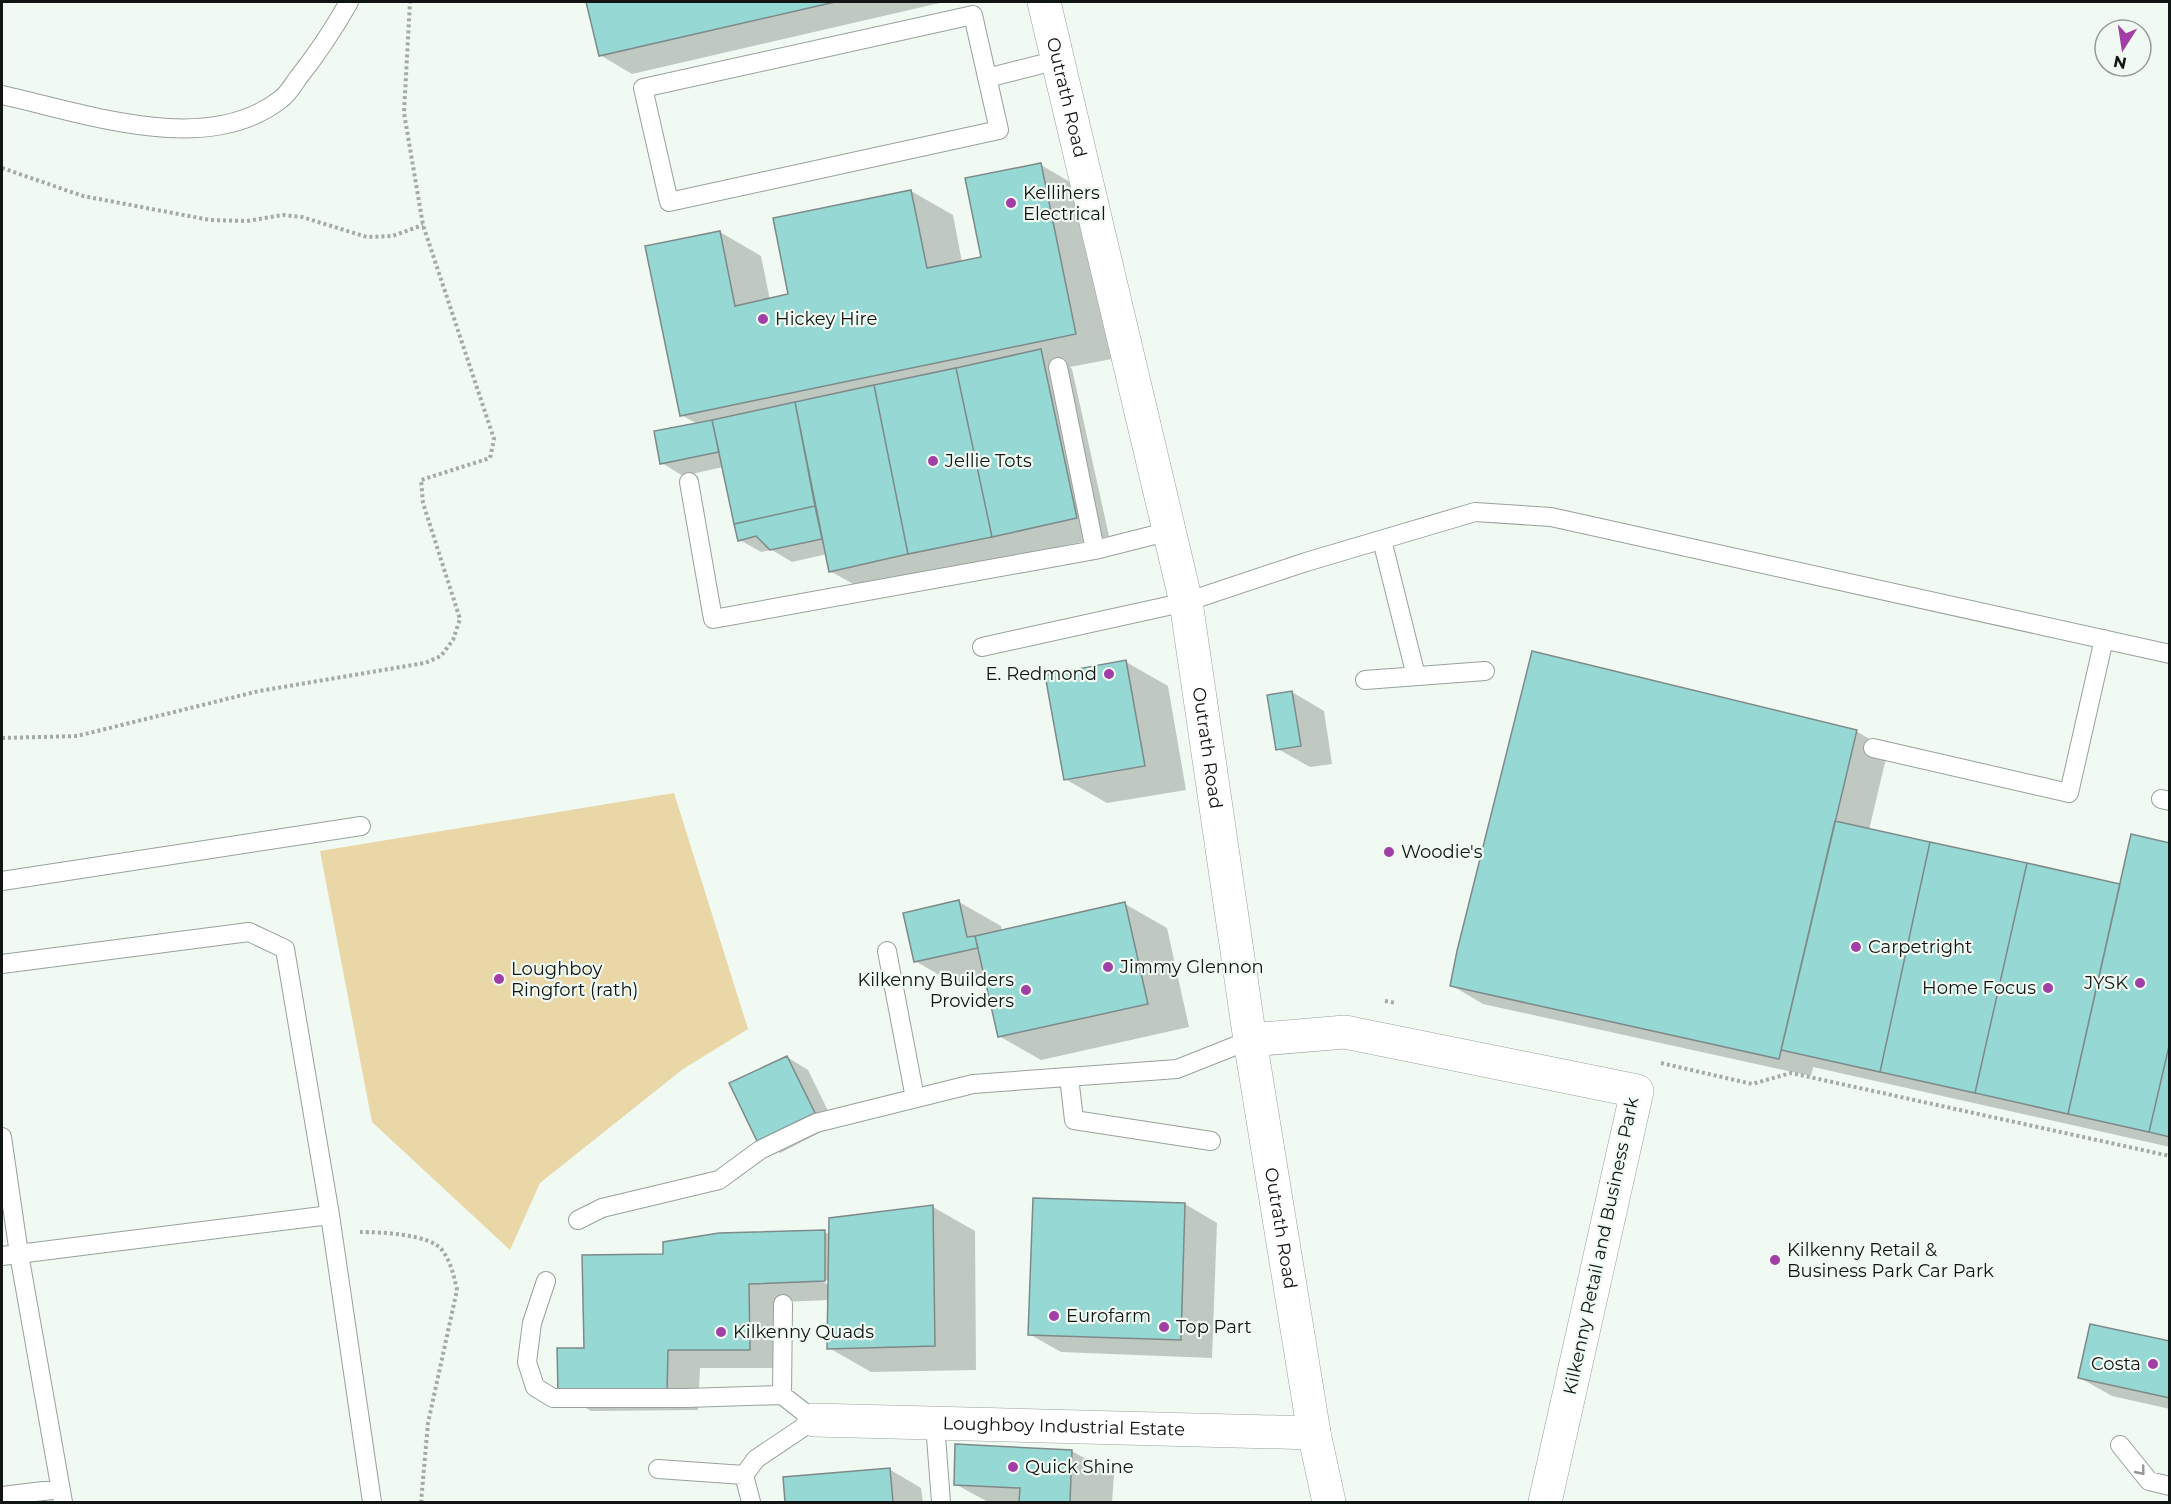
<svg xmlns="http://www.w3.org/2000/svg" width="2171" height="1504" viewBox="0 0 2171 1504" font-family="Montserrat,sans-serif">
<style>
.green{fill:#e9d7a7}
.shadow{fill:#0003;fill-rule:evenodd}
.building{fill:#95d8d4;stroke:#7e8a89;stroke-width:1.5}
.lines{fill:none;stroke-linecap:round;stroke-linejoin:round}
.service-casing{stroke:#98a19b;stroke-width:20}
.minor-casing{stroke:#98a19b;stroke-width:34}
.path{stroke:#a3aba6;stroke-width:4;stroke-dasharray:3 3;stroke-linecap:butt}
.service{stroke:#fff;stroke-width:18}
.minor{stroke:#fff;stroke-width:33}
.oneway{stroke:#949695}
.poi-dot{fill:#a13fa6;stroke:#f0faf3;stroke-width:2}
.labels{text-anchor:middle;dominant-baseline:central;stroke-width:4.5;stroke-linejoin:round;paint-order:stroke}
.street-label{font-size:18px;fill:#111513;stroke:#f0faf3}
.poi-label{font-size:18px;fill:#111513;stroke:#f0faf3;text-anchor:start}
</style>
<rect width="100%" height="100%" fill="#f0faf3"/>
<path class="green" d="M674,793L748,1029L683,1069L540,1183L510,1250L372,1122L320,851Z"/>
<path class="shadow" d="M588,2H944L632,74L600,55Z
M1041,165L1082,189L1117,358L1070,367L1072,369L1109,536L862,589L830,571L827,554L792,562L772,550L761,552L740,540L723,467L683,476L662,463L698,424L681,415L720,232L761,256L770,300L790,295L911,191L953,215L962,262L983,258Z
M1126,662L1168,686L1186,790L1107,803L1065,779Z
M1292,692L1324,711L1332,764L1310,767L1278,749Z
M1856,731L1888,750L1869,830L2122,886L2170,844V1147L1813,1067L1811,1076L1483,1004L1451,985Z
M959,902L1001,926L1002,931L1125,904L1167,928L1189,1027L1041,1060L999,1036L986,979L957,985L915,961Z
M787,1057L808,1070L835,1125L780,1153L758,1140Z
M1034,1199L1185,1204L1217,1223L1212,1358L1061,1352L1029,1334Z
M933,1207L975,1231L976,1370L871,1372L829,1348L830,1300L780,1302L782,1368H700L698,1410L591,1411L559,1392L585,1350L664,1255L825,1232L830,1235ZM819,1276L830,1282V1286L817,1278Z
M2170,1343V1409L2112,1396L2080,1378Z
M1072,1451L1114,1475L1112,1502H988L955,1484Z
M889,1469L921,1488L923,1502H786L784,1479Z"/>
<path class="building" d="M586,2H835L599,56Z
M1041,163L1076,334L680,416L645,246L720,231L735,306L788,294L773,218L911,190L927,268L981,257L965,178Z
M1041,349L1077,518L992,537L956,368Z
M956,368L992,537L908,554L874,385Z
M874,385L908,554L829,572L795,402Z
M795,402L815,506L734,524L712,420Z
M712,420L719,452L660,464L654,431Z
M815,506L822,539L770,550L756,536L738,541L734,524Z
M1532,651L1857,730L1779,1059L1450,986L1457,951Z
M1126,660L1145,766L1064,780L1045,675Z
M1292,691L1301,746L1276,750L1267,695Z
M1835,821L1930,842L1880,1072L1781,1050Z
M2131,834L2170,843V1042L2149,1132L2068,1114Z
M1930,842L2027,863L1975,1093L1880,1072Z
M2027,863L2120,884L2068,1114L1975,1093Z
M959,900L967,937L975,936L978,948L914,962L903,913Z
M1125,902L1148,1004L998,1037L975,936Z
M2170,1042V1137L2149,1132Z
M787,1056L815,1113L757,1141L729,1083Z
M1033,1198L1185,1203L1181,1340L1028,1335Z
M933,1205L935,1346L827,1349L829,1218Z
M825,1230V1281L749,1284L750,1350H668L667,1393H558L557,1348H584L582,1255L663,1254V1242L719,1233Z
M2090,1324L2170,1341V1398L2078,1378Z
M955,1444L1072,1450L1070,1502H1019L1020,1488L954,1485Z
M890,1468L893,1502H785L783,1477Z"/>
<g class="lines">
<g class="service-casing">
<path id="service" d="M973,15L999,130L669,202L643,88Z
M987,78L1058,60
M2,95C84,113 207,158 281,99C288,94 293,85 298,78C318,53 333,30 349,2
M1058,367L1095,550
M689,482L713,619L1095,550L1170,531
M1382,540L1416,676
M982,647L1186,602L1306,562L1475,512L1551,517L2170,654
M1365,680L1485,671
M1873,748L2069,793L2104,639
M2161,799L2170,801
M2,881L361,826
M887,951L915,1098
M2,964L249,932L285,949L330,1215L372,1502
M1069,1077L1074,1120L1211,1141
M2,1137L19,1254L63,1502
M578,1220L602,1208L719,1180L760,1150L816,1123L973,1084L1177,1069L1250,1040
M2,1256L330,1215
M546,1281L532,1323L527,1362L535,1387L553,1398H686L782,1395L814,1420L756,1459L744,1475L751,1502
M782,1395L783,1304
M935,1424L941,1502
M2120,1445L2149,1481L2170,1486
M658,1469L744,1475
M2,1496L60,1489"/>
</g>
<g class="minor-casing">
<g id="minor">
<path id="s1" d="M1044,2L1186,602L1250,1040L1314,1433L1329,1502"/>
<path d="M1250,1040L1345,1032L1637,1091L1545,1502"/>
<path id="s2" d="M814,1420L1314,1433"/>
</g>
</g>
<path class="path" d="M2,168L83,196L210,220L247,221L283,215L302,217L367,237L392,236L423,225
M2,738L77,736L259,691L425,663L441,656L453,640L460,619L423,503L421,480L490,458L494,439L423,225L404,113L410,2
M1385,1001L1396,1003
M1661,1063L1752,1084L1791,1073L2170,1156
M360,1232C379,1232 430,1234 442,1250C451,1262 454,1276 457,1290L428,1423L421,1502"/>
<use href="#service" class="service"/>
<use href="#minor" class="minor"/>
</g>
<defs><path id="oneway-chevron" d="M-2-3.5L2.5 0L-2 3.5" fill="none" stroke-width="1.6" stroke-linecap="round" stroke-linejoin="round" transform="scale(1.5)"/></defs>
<use class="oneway" href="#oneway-chevron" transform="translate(2141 1471) rotate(51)"/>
<g class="poi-dot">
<circle cx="1011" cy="203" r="6"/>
<circle cx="763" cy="319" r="6"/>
<circle cx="933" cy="461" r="6"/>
<circle cx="1109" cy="674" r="6"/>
<circle cx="1389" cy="852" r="6"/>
<circle cx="1856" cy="947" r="6"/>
<circle cx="1108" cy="967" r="6"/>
<circle cx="499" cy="979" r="6"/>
<circle cx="2140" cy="983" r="6"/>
<circle cx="2048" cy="988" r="6"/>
<circle cx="1026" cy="990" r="6"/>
<circle cx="1775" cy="1260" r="6"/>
<circle cx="1054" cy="1316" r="6"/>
<circle cx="1164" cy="1327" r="6"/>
<circle cx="721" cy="1332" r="6"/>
<circle cx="2153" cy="1364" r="6"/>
<circle cx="1013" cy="1467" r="6"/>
</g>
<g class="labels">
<g class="street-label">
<text stroke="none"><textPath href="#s1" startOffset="98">Outrath Road</textPath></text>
<text stroke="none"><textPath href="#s1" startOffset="764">Outrath Road</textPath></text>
<text stroke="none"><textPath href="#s1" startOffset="1250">Outrath Road</textPath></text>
<text transform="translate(1601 1246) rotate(-78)">Kilkenny Retail and Business Park</text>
<text stroke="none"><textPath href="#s2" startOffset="250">Loughboy Industrial Estate</textPath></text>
</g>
<g class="poi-label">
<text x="1023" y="193">Kellihers<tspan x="1023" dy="21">Electrical</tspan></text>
<text x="775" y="319">Hickey Hire</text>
<text x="945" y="461">Jellie Tots</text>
<text x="1097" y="674" text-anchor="end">E. Redmond</text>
<text x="1401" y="852">Woodie's</text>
<text x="1868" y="947">Carpetright</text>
<text x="1120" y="967">Jimmy Glennon</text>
<text x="511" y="969">Loughboy<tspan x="511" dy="21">Ringfort (rath)</tspan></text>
<text x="1014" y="980" text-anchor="end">Kilkenny Builders<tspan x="1014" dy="21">Providers</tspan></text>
<text x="2128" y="983" text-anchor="end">JYSK</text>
<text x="2036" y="988" text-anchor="end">Home Focus</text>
<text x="1787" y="1250">Kilkenny Retail &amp;<tspan x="1787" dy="21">Business Park Car Park</tspan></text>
<text x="1066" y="1316">Eurofarm</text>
<text x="1176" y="1327">Top Part</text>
<text x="733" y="1332">Kilkenny Quads</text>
<text x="2141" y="1364" text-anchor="end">Costa</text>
<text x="1025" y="1467">Quick Shine</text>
</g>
</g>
<rect width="2171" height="1504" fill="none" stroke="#111513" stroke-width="6"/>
<g transform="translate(2123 48) rotate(192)"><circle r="28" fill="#f0faf3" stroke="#979e99" stroke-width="1.5"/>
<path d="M0-4.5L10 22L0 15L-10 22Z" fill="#a13fa6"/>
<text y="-9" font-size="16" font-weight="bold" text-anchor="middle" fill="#111513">N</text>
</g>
</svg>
